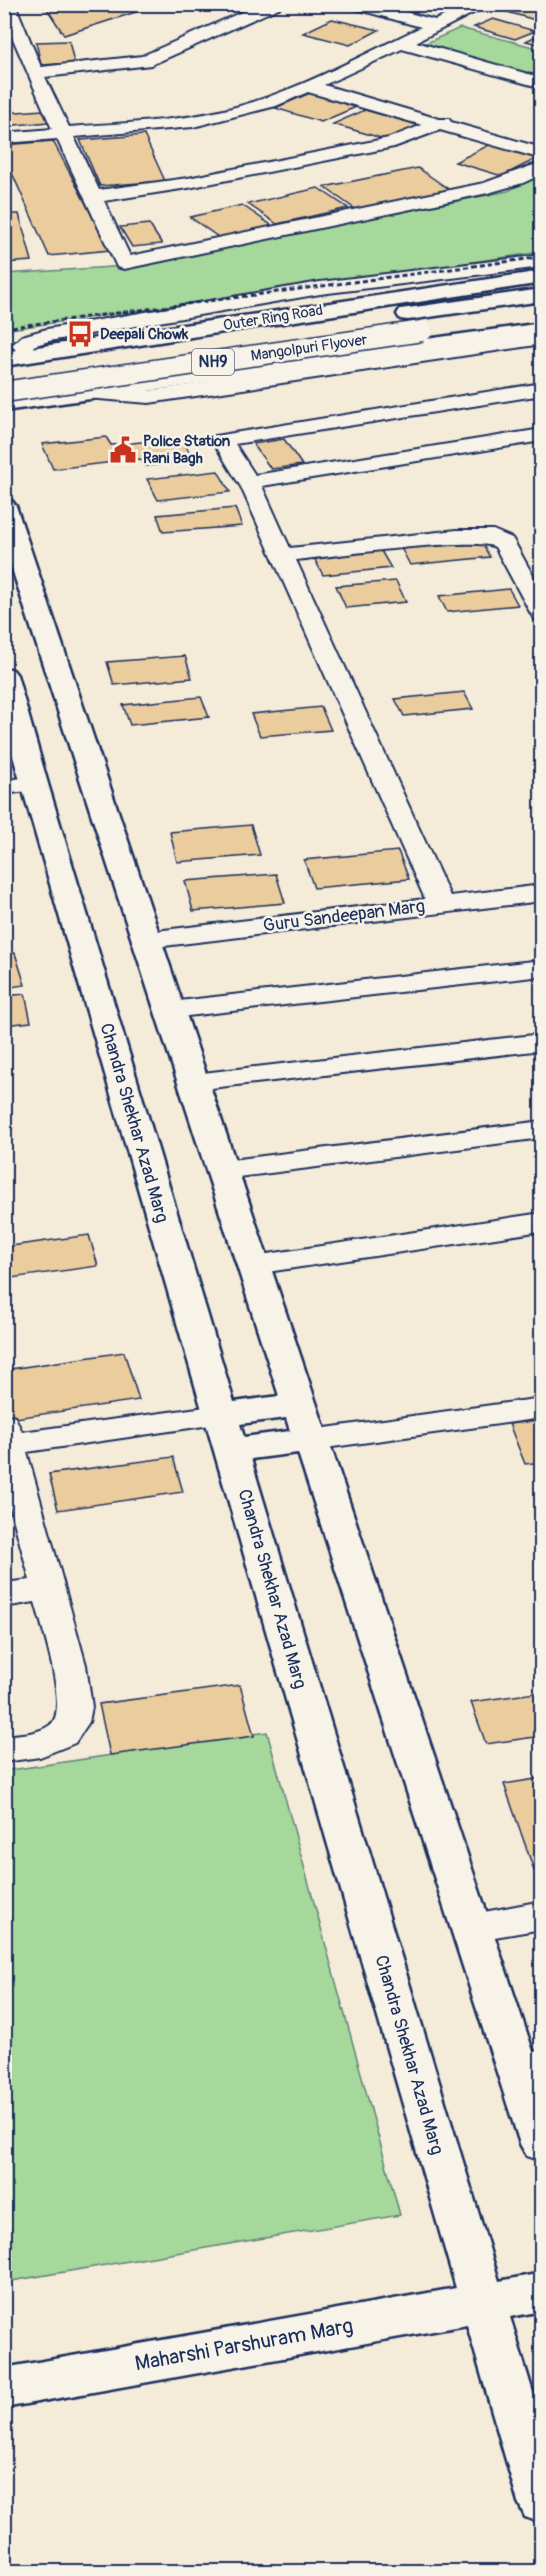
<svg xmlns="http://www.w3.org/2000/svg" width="546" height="2576" viewBox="0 0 546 2576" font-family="Pangolin,sans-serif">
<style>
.green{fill:#a5d89a;stroke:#60847c;stroke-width:1.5}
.building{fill:#eacc9d;stroke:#1b2f5e;stroke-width:1.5}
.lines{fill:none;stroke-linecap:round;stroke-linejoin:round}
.street-casing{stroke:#1b2f5e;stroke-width:4}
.secondary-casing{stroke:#1b2f5e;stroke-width:5}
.primary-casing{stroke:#1b2f5e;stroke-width:5}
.highway-casing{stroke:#1b2f5e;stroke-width:5}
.street{fill:#f7f3e8;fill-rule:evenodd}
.secondary{fill:#f7f3e8;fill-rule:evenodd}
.primary{fill:#f7f3e8;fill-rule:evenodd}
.highway{fill:#f7f3e8;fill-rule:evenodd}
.rail{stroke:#1b2f5e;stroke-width:3;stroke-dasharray:5 3;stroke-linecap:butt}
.highway-bridge-casing{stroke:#1b2f5e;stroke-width:23;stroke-linecap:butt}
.highway-bridge{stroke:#f7f3e8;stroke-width:20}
.labels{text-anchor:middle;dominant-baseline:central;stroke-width:5;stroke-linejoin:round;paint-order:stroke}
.far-street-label{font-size:15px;fill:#1b2f5e;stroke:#f7f3e8}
.far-poi-label{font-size:15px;font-weight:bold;fill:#1b2f5e;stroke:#f7f3e8;text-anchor:start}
.shield{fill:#f7f3e8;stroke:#5d6a87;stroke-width:1.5}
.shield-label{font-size:16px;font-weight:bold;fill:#1b2f5e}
.street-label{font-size:18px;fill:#1b2f5e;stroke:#f7f3e8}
.near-street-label{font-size:21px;fill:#1b2f5e;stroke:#f7f3e8}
</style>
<rect width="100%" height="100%" fill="#f4ebd9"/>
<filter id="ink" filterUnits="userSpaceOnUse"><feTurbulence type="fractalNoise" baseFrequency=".0167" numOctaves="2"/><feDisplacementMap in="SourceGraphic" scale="12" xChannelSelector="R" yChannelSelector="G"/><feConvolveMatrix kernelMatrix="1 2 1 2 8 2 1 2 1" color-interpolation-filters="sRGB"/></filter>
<g filter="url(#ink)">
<path class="green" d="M460,28L541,49V77L424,44Z
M541,174V252L5,330V274L127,266L508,191Z
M267,1732L400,2215L5,2282L4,1771Z"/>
<path class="building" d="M44,4H161L64,35Z
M519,4H542V22L504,11Z
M332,19L379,30L350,45L303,33Z
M493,19L535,31L515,39L474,27Z
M542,33V45L526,41Z
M69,41L74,63L41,65L36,42Z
M310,93L356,107L321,122L275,108Z
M43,110L49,122L4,126V113Z
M365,110L419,125L388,140L333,124Z
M144,135L165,181L100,186L80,140Z
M53,141L110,250L49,256L4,155V145Z
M495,142L542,156L502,176L455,162Z
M418,168L450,190L355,209L324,187Z
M318,188L348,208L277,224L248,204Z
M242,205L274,227L221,239L190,217Z
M4,214H19L32,261L4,263Z
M149,224L162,244L132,247L120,227Z
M106,437L111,445L182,438L194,461L145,466L141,459L53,469L42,444Z
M284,439L302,465L271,469L253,444Z
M218,471L230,492L158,500L147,479Z
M235,508L242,526L163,532L157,515Z
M479,538L490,557L410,565L400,546Z
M380,549L391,568L323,575L313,556Z
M396,581L406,602L346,608L336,586Z
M509,589L518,605L447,612L439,596Z
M185,656L192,678L114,685L107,662Z
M464,692L473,709L404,716L395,699Z
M201,697L209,717L130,725L123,705Z
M321,707L331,730L260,736L251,714Z
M251,825L260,855L177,862L170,832Z
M398,851L409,879L314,888L304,860Z
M276,874L285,903L193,911L185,881Z
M15,953L25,985L4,988V954Z
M25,994L31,1022L4,1025V996Z
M89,1235L98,1266L4,1279V1247Z
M124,1352L139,1400L9,1419L4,1404V1370Z
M542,1420V1462L525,1464L509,1424Z
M173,1457L183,1492L58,1510L49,1474Z
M240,1685L254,1736L110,1755L99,1704Z
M542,1692V1736L486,1744L471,1702Z
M542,1778V1872L535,1873L504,1784Z"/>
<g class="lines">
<g class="street-casing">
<path id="street" d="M4,4H15L41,67L142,56L260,4H283L281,7L151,65L45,77L69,127C121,123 173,122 224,110C293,94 358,57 421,27L349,7L347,4H376L435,20L469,4H491L416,42L542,78V88L402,49L324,85L439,119H449L451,122L542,148V159L440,130L394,147L188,188L104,201L130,256L484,183L542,162V174L523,183L488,193L124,269L117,267L57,139L4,143V133L52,129L4,18ZM308,92L422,125L389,138L188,178L99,190L74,137L193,127L276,106Z
M542,255V267L320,294L49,341L33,346L40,355L37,359C24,363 19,355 12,345L22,336L47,329L320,282Z
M542,332V344L149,403L86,398L79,396L76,392L79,388L86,386L149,391Z
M542,383V395L235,444L255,475L542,429V441L262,486L290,548L457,530H493L512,538L515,543L542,592V621L534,619L531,614L495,547C474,536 329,557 296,560L450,896L542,885V901L147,948L138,946L134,940L138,934L147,932L425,899L241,487L212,440L215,436Z
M34,777L43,779L46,784L43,789L4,794V780Z
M542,960V976L170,1018L160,1016L156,1010L160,1004L170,1002Z
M542,1034V1050L194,1090L184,1088L180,1082L184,1076L194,1074Z
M542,1121V1138L223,1179L213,1176L209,1170L213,1164L223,1161Z
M542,1213V1231L254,1274L243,1272L239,1265L243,1258L254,1256Z
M542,1398V1418L311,1450L300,1447L295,1440L300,1433L311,1430Z
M220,1405L231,1408L236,1415L231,1422L27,1452L86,1665L92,1707L89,1722L75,1743L40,1757L4,1762V1736C19,1734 38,1734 50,1725C70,1711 41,1624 35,1602L4,1607V1583L30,1580L4,1485V1414L15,1417L22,1432Z
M542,1901V1929L471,1941L458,1937L453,1927L458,1917Z
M542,2050V2080L517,2084L503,2080L498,2069L503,2058Z"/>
</g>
<g class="secondary-casing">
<path id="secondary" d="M4,499L12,501L16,506L542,2078V2161L527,2156L520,2144L298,1453L251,1459L499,2281L542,2273V2311L510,2317L542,2422V2523L525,2517L518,2502L467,2325L4,2408V2368L456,2288L4,725V667L13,670L17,675L48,784L234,1402L279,1396L4,544ZM286,1418L290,1431L244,1437L240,1424Z"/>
</g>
<g class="primary-casing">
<path id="primary" d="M542,271V283L4,366V352Z
M542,323V336L4,411V397Z"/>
</g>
<g class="highway-casing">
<path id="highway" d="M542,289V301L408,320L400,319L397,314L400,309L408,308Z"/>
</g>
<use href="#street" class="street"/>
<use href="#secondary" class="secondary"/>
<use href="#primary" class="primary"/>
<use href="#highway" class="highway"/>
<path class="rail" d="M4,328L542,257"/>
<g class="highway-bridge-casing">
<path id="highway-bridge" d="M4,392L422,331"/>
</g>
<use href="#highway-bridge" class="highway-bridge"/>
</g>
</g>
<defs>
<g id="bus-bare" transform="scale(2.07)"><path d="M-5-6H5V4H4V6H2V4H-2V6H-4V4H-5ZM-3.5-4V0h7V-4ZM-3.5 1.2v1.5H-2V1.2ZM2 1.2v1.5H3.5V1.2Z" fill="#c8321e" stroke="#f7f3e8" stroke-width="2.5" paint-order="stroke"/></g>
<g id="civic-bare" transform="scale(2.07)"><path d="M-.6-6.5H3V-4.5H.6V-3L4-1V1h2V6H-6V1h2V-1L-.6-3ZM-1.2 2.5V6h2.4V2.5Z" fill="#c8321e" stroke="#f7f3e8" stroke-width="2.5" paint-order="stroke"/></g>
</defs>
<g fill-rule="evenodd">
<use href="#bus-bare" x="80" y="334"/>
<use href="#civic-bare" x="123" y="450"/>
</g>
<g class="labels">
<g class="far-street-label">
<text transform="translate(273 318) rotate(-9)">Outer Ring Road</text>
<text transform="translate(309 348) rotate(-8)">Mangolpuri Flyover</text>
</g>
<g class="far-poi-label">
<text x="100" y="334">Deepali Chowk</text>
<text x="143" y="441">Police Station<tspan x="143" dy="17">Rani Bagh</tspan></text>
</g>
<rect class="shield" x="192" y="349" width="42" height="26" rx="4.5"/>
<g class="shield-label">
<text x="213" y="362">NH9</text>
</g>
<g class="street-label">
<text transform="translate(344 916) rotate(-7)">Guru Sandeepan Marg</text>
<text transform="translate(134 1123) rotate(74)">Chandra Shekhar Azad Marg</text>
<text transform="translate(272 1589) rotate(74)">Chandra Shekhar Azad Marg</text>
<text transform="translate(409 2055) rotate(74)">Chandra Shekhar Azad Marg</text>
</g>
<g class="near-street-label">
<text transform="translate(244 2345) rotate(-10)">Maharshi Parshuram Marg</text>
</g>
</g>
<rect width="546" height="2576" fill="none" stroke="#f7f3e8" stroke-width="24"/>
<rect x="12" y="12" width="522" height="2552" fill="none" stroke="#1b2f5e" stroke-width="2" filter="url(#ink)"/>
</svg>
